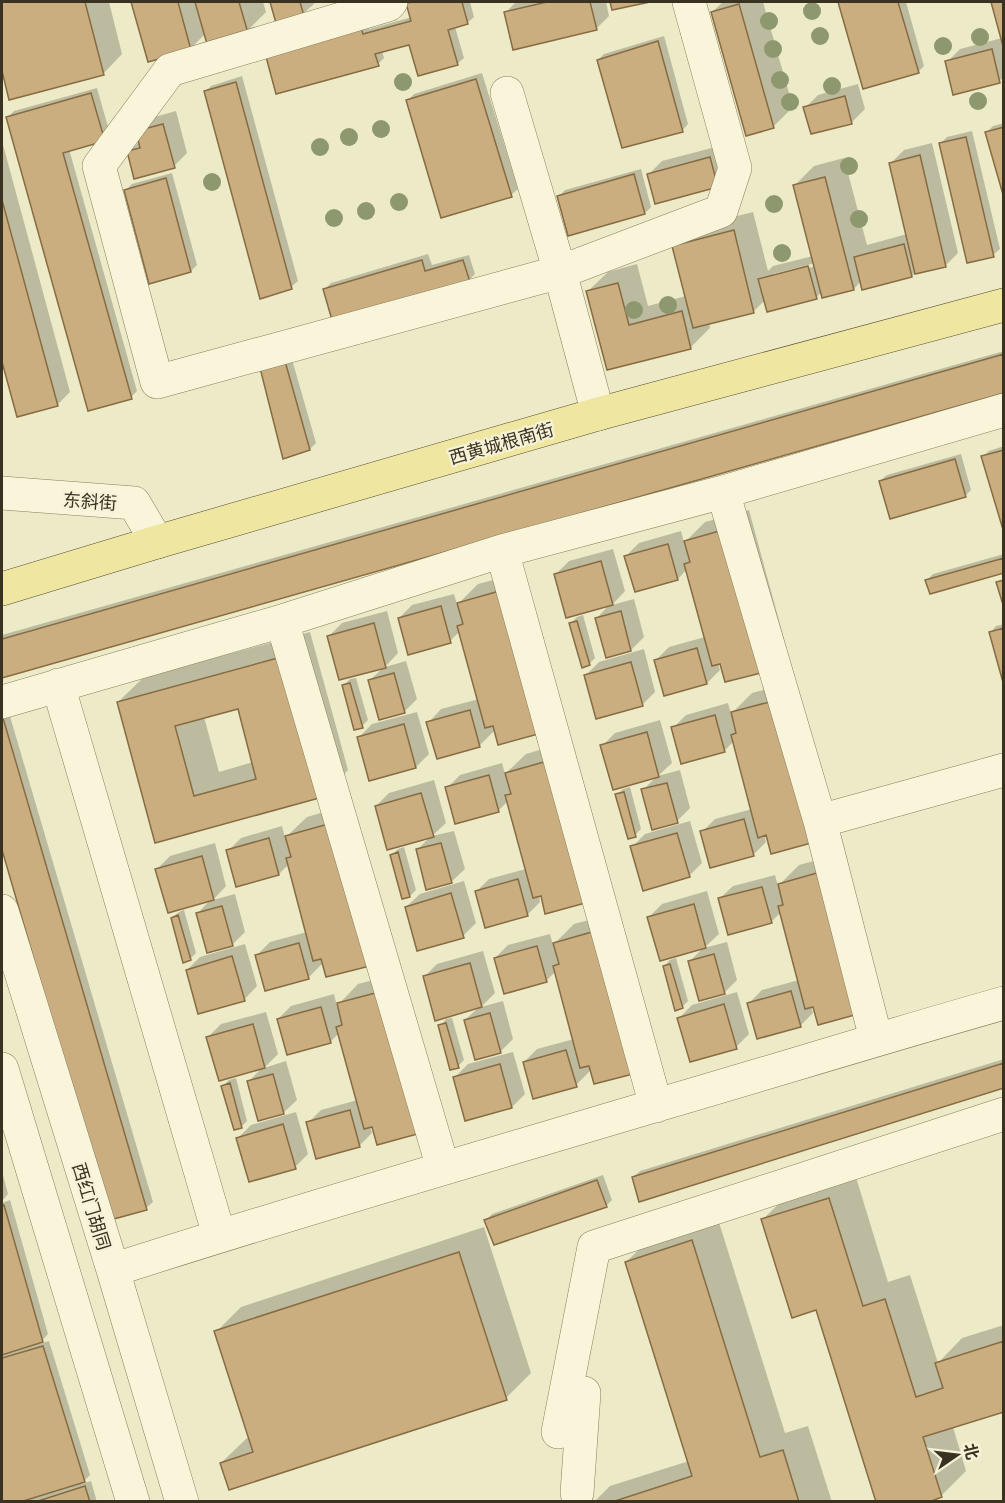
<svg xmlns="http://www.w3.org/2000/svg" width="1005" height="1503" viewBox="0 0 1005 1503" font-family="Georgia,'Noto Sans SC',serif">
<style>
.shadow{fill:#0003;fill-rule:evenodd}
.building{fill:#caae7f;stroke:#876c43;stroke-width:1.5;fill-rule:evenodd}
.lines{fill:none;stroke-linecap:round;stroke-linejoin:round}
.minor-casing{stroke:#897d5d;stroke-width:34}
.major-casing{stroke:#574b31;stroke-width:34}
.minor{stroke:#f8f5db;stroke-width:33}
.major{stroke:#efe7a1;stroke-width:33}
.tree{fill:#8e986f}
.labels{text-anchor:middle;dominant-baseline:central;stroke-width:4.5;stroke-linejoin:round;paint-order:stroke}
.street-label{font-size:18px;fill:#3a3220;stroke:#f5f2d7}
</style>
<rect width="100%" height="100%" fill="#edeac7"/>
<path class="shadow" d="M2,2H109L122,54L103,74L10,98L2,65Z
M133,2H263L266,12L247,31L205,34L190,49L149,60Z
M272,2H316L303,14L277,21Z
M410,2H470L474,17L467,23L455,27L464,58L457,64L410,43L382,51L384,58L378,64L277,93L367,21L369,29L412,17L408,4Z
M516,2H606L609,16L596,29L505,13Z
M723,2H763L793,107L774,126L747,134L712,12Z
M839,2H906L924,66L918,72L864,87Z
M993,2H1004V77L999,81L947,62L960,49L1002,38Z
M664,36L688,124L682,131L598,60L604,54Z
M482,73L518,189L511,195L408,100L414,94Z
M242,76L298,281L291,287L205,92L211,86Z
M858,84L865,109L852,122L812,133L805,108L818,95Z
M97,88L110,134L69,149L137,391L131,397L8,117L14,111Z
M176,111L187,153L174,166L129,152L140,141L151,118Z
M1004,123V192L987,132L993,126Z
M972,131L1000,249L993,255L940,144L947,137Z
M2,141L70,392L57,405L18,416L2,356Z
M932,143L958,253L945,266L915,273L912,276L861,281L854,289L822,291L816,298L765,300L754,311L709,322L710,328L691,347L608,368L588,291L608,272L637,264L648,306L686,296L674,246L693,227L753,212L768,271L773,266L813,256L795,185L814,166L844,158L867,245L907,234L891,163L904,150ZM815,263L816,266L773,277V274Z
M723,145L717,185L648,175L662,161Z
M641,169L651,207L645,213L559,196L565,190Z
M172,173L197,265L191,271L126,190L132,184Z
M428,254L432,265L469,255L475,274L469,280L325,289L331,283Z
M289,349L316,443L310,449L260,361Z
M1004,351V391L2,676V635Z
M1004,446V528L983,457L989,451Z
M961,454L971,490L965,496L880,481L887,475Z
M749,510L787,650L768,669L721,662L718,663L720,670L707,683L656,660L669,647L705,637L687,569L678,579L626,556L639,543L681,531L684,543L705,522Z
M613,549L625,591L612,605L634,599L644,637L631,650L597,618L610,604L556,574L569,561Z
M1004,554V571L927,580L933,574Z
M523,572L495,730L480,745L438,757L428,723L441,709L479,699L460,631L450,641L399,618L412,605L454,594L457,605L478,584Z
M387,611L398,653L385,667L406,661L417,699L404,712L370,680L384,667L329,636L342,623Z
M583,615L595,658L589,664L571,623L577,617Z
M1004,624V681L990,633L996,626Z
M310,632L348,770L322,796L156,841L118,702L144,677ZM239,708L253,762L219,772L204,717Z
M644,649L655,692L642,705L586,675L599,662Z
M356,678L368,720L362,726L344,685L350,679Z
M796,681L834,822L764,834L766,842L753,855L702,832L715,819L752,809L734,741L724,751L673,728L686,715L728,703L731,714L752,693Z
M417,712L429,754L416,767L359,737L372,724Z
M9,713L153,1202L146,1208L111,1218L2,844V715Z
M660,720L672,763L658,776L680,770L690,808L677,821L643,790L657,776L602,746L615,733Z
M570,741L542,894L539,895L540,902L527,915L476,892L489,879L526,869L508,801L498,811L447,788L460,775L502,763L505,774L526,754Z
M434,780L446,823L432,836L454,831L465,869L451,882L417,850L431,836L376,806L389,793Z
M630,787L641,829L635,835L617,795L623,789Z
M351,804L324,962L308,978L257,955L270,942L307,932L289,864L279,874L237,885L228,851L241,838L282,826L285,838L307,817Z
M690,821L702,863L689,876L632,847L645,834Z
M215,843L226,886L213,900L235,894L245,932L232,945L198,913L211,899L157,869L170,856Z
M404,847L416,890L410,896L392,855L398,849Z
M843,853L815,1005L811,1006L813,1013L800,1026L749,1003L762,990L799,980L781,912L771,922L719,899L733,886L775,875L778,886L799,865Z
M464,881L476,923L463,936L406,907L420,894Z
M707,891L719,934L704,948L727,942L737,980L724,993L690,961L704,947L649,917L662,904Z
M184,910L196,953L190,959L172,918L179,912Z
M619,912L591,1070L576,1085L524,1062L537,1049L574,1039L556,971L546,981L495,958L508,945L550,934L553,945L574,924Z
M245,944L257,986L244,1000L187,970L200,957Z
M483,951L495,993L481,1007L503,1001L513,1039L500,1052L465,1020L479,1007L424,977L437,964Z
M676,958L688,1001L682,1007L664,966L670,960Z
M402,973L373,1125L370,1126L372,1133L359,1146L308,1123L321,1110L358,1100L340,1032L330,1042L278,1019L291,1006L334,994L337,1006L358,984Z
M737,992L749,1034L736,1047L679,1018L692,1005Z
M266,1012L278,1054L264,1068L286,1061L297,1100L281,1115L249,1081L263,1067L208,1037L221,1024Z
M452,1018L464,1060L458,1066L440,1026L446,1019Z
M513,1052L525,1094L512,1107L455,1077L468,1064Z
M1004,1059V1087L633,1177L640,1171Z
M236,1078L247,1121L241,1127L223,1086L229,1080Z
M296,1112L308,1154L295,1167L238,1138L251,1125Z
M2,1171L8,1194L2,1201Z
M855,1174L888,1282L910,1275L938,1363L962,1338L1004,1325V1411L953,1427L966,1471L941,1496L817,1308L762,1220L788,1195Z
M603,1175L612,1200L606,1206L486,1220L492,1214Z
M10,1200L48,1334L39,1344L49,1341L90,1475L81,1484L91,1481L97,1502H22L21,1499L15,1502H2V1203Z
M717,1216L785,1433L808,1426L832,1502H594L610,1486L689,1461L626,1262L652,1237Z
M484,1227L531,1373L506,1398L221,1463L247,1438L250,1437L216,1332L241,1307Z"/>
<path class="building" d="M2,2H85L104,75L9,100L2,71Z
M131,2H178L191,50L148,62Z
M195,2H239L248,33L207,44Z
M270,2H300L304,16L276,23Z
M413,2H462L468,24L448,30L458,65L418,76L409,45L375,54L379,66L276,94L265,53L361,27L363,34L411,21L406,3Z
M547,2H590L597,30L513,50L504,12Z
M610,2H650L612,10Z
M838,2H898L919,73L863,89Z
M991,2H1004V50Z
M739,4L774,128L746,136L711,12Z
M658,41L683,132L622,148L597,60Z
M992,49L1000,83L953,95L945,61Z
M476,79L512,197L441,218L406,100Z
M236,82L292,289L260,299L204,91Z
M91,93L105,141L63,153L132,399L88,411L6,117Z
M845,96L852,124L811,134L803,107Z
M163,124L175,168L134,179L127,151L140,148L136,131Z
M1004,127V198L985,132Z
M966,137L994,257L967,263L939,143Z
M920,155L946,267L915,274L889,163Z
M710,157L718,187L655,204L647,174Z
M634,174L645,214L568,236L557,196Z
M825,177L854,290L822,298L793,185Z
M166,178L191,272L149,284L124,190Z
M2,200L58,406L17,417L2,362Z
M734,230L754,313L693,328L672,246Z
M904,244L912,277L862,290L854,257Z
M422,260L425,271L463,260L470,282L334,327L323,289Z
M808,266L817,299L767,312L758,279Z
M618,283L629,325L682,311L691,349L607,370L586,291Z
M283,354L310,450L283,459L258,360Z
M1004,354V393L2,678V639Z
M1004,450V533L981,456Z
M955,459L966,497L890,519L879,481Z
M730,528L769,671L725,682L720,664L712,666L684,564L690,562L684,541Z
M668,544L678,580L635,592L624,556Z
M1004,558V573L930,594L925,580Z
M601,561L613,605L566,618L554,574Z
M1004,580V608L996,582Z
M503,590L542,733L498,745L493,726L485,728L457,626L463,624L457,603Z
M441,606L451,643L408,655L398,618Z
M621,611L631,651L606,658L595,618Z
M577,621L590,665L582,668L569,623Z
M374,623L386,668L339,680L327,636Z
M1004,628V686L989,632Z
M697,648L707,684L664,696L654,660Z
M285,656L323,797L155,843L117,702ZM238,709L256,779L194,796L175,726Z
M631,662L643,706L596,719L584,675Z
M394,673L405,713L379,720L368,680Z
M350,683L363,728L354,730L342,685Z
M777,700L815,842L771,854L766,835L758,838L731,735L736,733L731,712Z
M470,710L480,747L437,759L426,722Z
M715,715L725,752L681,764L671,727Z
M3,718L147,1210L110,1220L2,850V719Z
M404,724L416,768L369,781L357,737Z
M647,732L659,777L613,790L600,745Z
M551,760L589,902L545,914L541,896L533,898L505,795L511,794L505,773Z
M489,775L499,812L455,824L445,787Z
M667,783L678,823L652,830L641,789Z
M624,792L636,837L628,839L615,794Z
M421,793L434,837L387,850L375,806Z
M744,819L754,856L710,868L700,831Z
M332,823L370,966L326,977L321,959L313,961L286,858L291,857L285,836Z
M677,833L690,877L643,891L630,846Z
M269,838L279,875L236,887L226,850Z
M441,843L452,883L426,890L416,849Z
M398,852L410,897L402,899L390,855Z
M202,856L214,900L168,913L155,869Z
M824,871L862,1013L818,1025L813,1007L805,1009L778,906L783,905L778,884Z
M518,879L528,916L485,928L475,891Z
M762,887L772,923L728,935L718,898Z
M451,893L464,938L417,951L405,907Z
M694,904L706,948L660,961L647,917Z
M222,906L233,946L207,953L196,913Z
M178,915L191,960L183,963L171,918Z
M599,930L637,1073L594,1084L589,1066L580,1068L553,966L559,964L553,943Z
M299,943L309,979L265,991L255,955Z
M537,946L547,982L504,994L494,958Z
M714,954L725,994L699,1001L688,961Z
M232,956L245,1001L198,1014L186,970Z
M470,963L482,1007L435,1021L423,976Z
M670,964L683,1008L675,1011L663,966Z
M383,991L421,1133L377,1145L372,1127L364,1129L336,1027L342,1025L337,1003Z
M791,991L801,1027L757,1039L747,1003Z
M724,1004L737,1049L690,1062L677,1018Z
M321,1007L331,1043L287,1055L277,1019Z
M490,1013L501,1053L475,1060L464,1020Z
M446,1023L459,1068L450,1070L438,1025Z
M253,1024L265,1068L219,1081L206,1037Z
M566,1050L577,1087L533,1099L523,1062Z
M1004,1063V1088L639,1202L632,1177Z
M500,1064L512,1108L465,1121L453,1077Z
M273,1074L284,1114L258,1121L247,1081Z
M230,1083L242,1128L234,1130L221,1086Z
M350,1110L360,1147L316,1159L306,1122Z
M283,1124L296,1169L249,1182L236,1138Z
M597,1180L607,1207L494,1245L484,1220Z
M829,1198L863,1306L885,1299L916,1397L943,1388L935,1363L1004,1341V1412L923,1437L942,1497L929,1502H876L816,1310L792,1318L761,1219Z
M4,1205L43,1342L2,1355V1206Z
M692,1240L760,1457L783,1450L799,1502H612L692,1476L625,1262Z
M459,1252L507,1400L229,1490L220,1463L253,1452L214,1331Z
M43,1346L85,1482L20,1502H2V1358Z
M85,1486L90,1502H35Z"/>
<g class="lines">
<g class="minor-casing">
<path id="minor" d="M391,2L388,5L170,70L99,166L157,382L560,272L721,211L735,168L689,2
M507,93L560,272L598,414
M723,492L820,821L876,1039
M2,493L134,503L157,542
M502,551L656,1106
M282,621L443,1168
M58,685L219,1235
M2,702L282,621L502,551L723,492L1004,410
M820,821L1004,770
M2,911L113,1270L182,1502
M2,1069L133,1502
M113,1270C292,1212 473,1160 654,1106C771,1072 887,1036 1004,1003
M558,1432L594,1247L1004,1114
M577,1493L584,1393"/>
</g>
<g class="major-casing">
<path id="major" d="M2,589L157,542L598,414L1004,305"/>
</g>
<use href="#minor" class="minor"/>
<use href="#major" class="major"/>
</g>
<g class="tree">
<circle cx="812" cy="11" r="9"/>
<circle cx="769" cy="21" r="9"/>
<circle cx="820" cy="36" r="9"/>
<circle cx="980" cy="37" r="9"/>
<circle cx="943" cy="46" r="9"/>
<circle cx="773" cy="49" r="9"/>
<circle cx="780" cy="80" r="9"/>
<circle cx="403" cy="82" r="9"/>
<circle cx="832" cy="86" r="9"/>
<circle cx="978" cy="101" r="9"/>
<circle cx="790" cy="102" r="9"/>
<circle cx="381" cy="129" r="9"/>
<circle cx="349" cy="137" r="9"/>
<circle cx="320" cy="147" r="9"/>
<circle cx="849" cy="166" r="9"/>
<circle cx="212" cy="182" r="9"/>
<circle cx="399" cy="202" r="9"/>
<circle cx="774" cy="204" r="9"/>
<circle cx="366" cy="211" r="9"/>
<circle cx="334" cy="218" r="9"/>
<circle cx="859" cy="219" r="9"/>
<circle cx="782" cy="253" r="9"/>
<circle cx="668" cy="305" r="9"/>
<circle cx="634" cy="310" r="9"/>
</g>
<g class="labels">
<g class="street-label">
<text transform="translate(501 442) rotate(-16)">西黄城根南街</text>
<text transform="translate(90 500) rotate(4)">东斜街</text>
<text transform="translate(93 1206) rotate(73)">西红门胡同</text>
</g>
</g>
<rect width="1005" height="1503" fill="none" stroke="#3a3220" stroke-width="6"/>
<g transform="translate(957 1455) rotate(76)" stroke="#f5f2d7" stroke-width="4.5" paint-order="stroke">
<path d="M0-4.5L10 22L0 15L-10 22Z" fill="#3a3220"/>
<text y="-9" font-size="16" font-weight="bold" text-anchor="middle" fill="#3a3220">北</text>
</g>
</svg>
